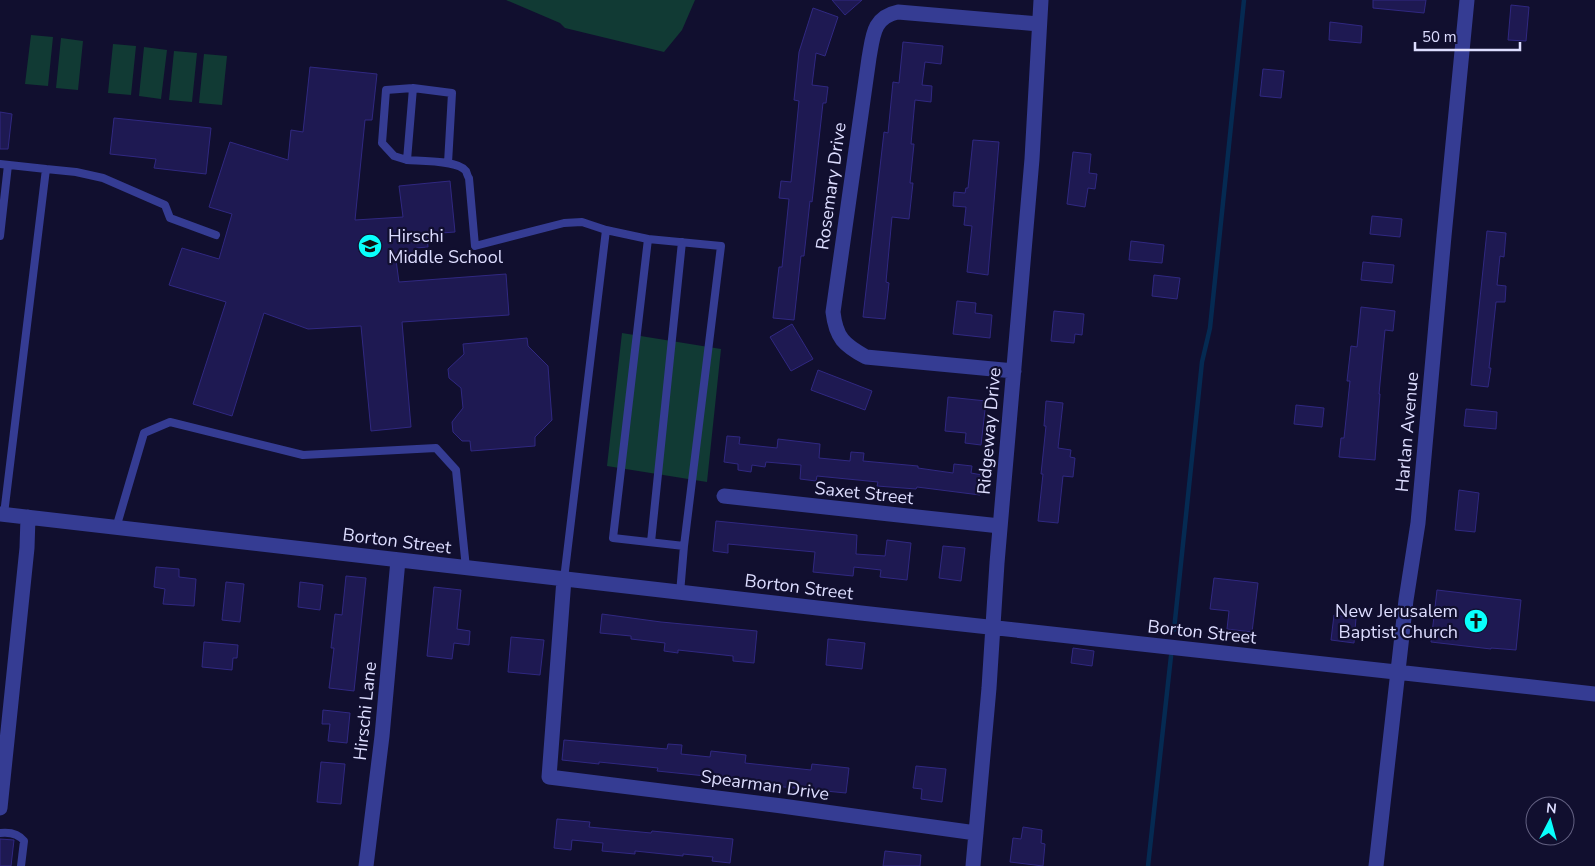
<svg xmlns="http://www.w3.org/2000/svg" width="1595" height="866" viewBox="0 0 1595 866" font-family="'Nunito Sans',sans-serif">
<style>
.green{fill:#113a34}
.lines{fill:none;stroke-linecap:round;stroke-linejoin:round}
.stream{stroke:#052a52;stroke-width:4.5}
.building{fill:#1e1952;stroke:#302881}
.lane{stroke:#353c93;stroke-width:8}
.street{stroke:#353c93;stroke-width:15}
.labels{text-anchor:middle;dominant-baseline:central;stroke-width:4.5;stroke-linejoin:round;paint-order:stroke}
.street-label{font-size:18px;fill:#ddf;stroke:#110f2f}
.poi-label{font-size:18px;fill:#ddf;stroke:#110f2f;text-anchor:start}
</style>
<rect width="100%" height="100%" fill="#110f2f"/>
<path class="green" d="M506,0H695L682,30L664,52L565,28L560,23Z
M31,35L53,37L48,86L25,84Z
M61,38L83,41L78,90L56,88Z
M113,44L136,46L131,95L108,93Z
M144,47L167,50L161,99L139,96Z
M174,51L197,53L192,102L169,100Z
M204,54L227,56L222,105L199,103Z
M622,333L721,349L707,482L607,466Z"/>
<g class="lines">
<path class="stream" d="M1174,630L1202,362L1210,328L1244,0
M1148,866L1171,656"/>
</g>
<path class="building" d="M832,0H862L845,15Z
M1373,0H1426L1424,13L1373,8Z
M1511,5L1529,7L1526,41L1508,40Z
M813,8L838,17L825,56L816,53L812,85L828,87L826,103H823L812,202L810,201L804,256H801L794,320L773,318L779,267H782L789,199L779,198L781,181L791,182L799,101L794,100L799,52Z
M1330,22L1362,26L1361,43L1329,40Z
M903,42L943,46L941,64L925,62L922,85L932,86L931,102L915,100L911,144H914L910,183H913L909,219L892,217L886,282L889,283L885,319L863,317L884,132L888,133L893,82L899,83Z
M310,67L377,74L372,120H365L355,220L403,217L399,186L450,181L455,232L427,234L428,247L416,248L418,258L396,260L399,282L506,274L509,315L402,322L411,427L371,431L361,326L308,329L264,313L232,416L193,404L226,302L169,285L182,248L219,259L232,214L209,207L230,142L288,160L291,130L303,132Z
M1263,69L1284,71L1281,98L1260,96Z
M0,112L12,114L8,149H0Z
M114,118L211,128L206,174L154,168L156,159L110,154Z
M973,140L999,142L988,275L967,272L972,226L964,225L966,207L953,206L954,192L965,193L966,188H968Z
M1073,152L1091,154L1089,173L1097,174L1095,189L1088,188L1085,207L1067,204Z
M1372,216L1402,219L1400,237L1370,234Z
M1487,231L1506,233L1504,257L1500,256L1497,285L1506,286L1505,302H1496L1489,368H1491L1488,387L1471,385Z
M1131,241L1164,245L1162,263L1129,260Z
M1363,262L1394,265L1392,283L1361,280Z
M1154,275L1180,278L1177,299L1152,296Z
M957,301L976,303L975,313L992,315L990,338L953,334Z
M1361,307L1395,311L1393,331L1385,330L1379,394H1380L1375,460L1339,457L1341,438H1344L1350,381H1347L1351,346L1357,347Z
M1054,311L1084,314L1082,335L1075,334L1074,343L1051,341Z
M792,324L813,359L791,371L770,337Z
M527,338L528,346L548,366L552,420L535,437V446L471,451L470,441H462L453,432L452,422L463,408L461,388L449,378L448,369L464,354L463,344Z
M818,370L872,391L865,410L811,390Z
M948,397L986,401L981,445L965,443L966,433L945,431Z
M1046,401L1063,403L1058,448L1071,450L1070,457L1075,458L1073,477L1063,476L1058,523L1038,521L1043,474H1041L1046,426H1044Z
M1296,405L1324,408L1322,427L1294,424Z
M1466,409L1497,412L1496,429L1464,426Z
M727,436L740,437L739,444L777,448L778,439L820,444L819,458L850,461L851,452L864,453L863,461L918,466V468L953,473L954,464L972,466L971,473L982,475L980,495L917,487L916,489L877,486L878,482L817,476L816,481L800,479L801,465L766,462L765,467L752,465L751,472L738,470V464L724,462Z
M1459,490L1479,493L1475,532L1455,530Z
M716,521L857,535L856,554L885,556L887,540L911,543L907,580L880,577L881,570L854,567L853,576L813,572L815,552L728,544V553L713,551Z
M943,546L965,548L961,581L939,578Z
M156,567L179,569V577L196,579L194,606L163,604L165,589L154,587Z
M346,576L366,578L354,691L329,688L334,648H331L335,614L342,615Z
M1214,578L1258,583L1252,632L1227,629L1229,611L1210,609Z
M226,582L244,584L240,622L222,620Z
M300,582L323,585L320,610L298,607Z
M434,587L461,590L457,629L470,631L469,645L454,643L452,659L427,656Z
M1437,590L1521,600L1516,650L1491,648V649L1431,642Z
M602,614L661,622L757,631L754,663L733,661V656L678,650V653L664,651L665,643L631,639V636L600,633Z
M1334,615L1356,618L1354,643L1331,640Z
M511,637L544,640L540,675L508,672Z
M828,639L865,643L862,669L826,665Z
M204,642L238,645L237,658H233L232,670L202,667Z
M1073,648L1094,651L1092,666L1071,663Z
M323,710L350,713L347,743L328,741L330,724H322Z
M564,740L667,749L668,744L682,745L681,754L710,757L711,751L746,755L745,763L811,770L812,764L849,768L846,793L764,785V782L657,771L658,768L599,762V764L562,760Z
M321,762L345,764L341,804L317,802Z
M916,766L946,769L942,802L921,799L922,789L913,788Z
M557,819L590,822L589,827L651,833L652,831L733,839L730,863L712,861L713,857L683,854V856L635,851V854L602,851L603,843L572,840L571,850L554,848Z
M1023,827L1042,830L1041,843L1045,844L1043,866L1010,862L1013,838L1021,839Z
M0,839L14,840L11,866H0Z
M885,851L921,855L920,866H883Z"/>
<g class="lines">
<path class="lane" d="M407,160L394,156L382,143L386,90L413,88
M448,163L452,93L413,88L407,160C420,161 458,160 466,171C466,171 468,177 469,178L475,246L564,223L582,222L606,230
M0,164L46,169L4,514
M46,169L76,172L103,178L165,205L170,218L216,235
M0,236L8,165
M116,528L144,433L170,422L303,455L436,448L456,470L466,568
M651,542L682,242
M564,579L606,230L648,239
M680,593L684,546L613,538L648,239L721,246L684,546
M0,833C9,832 18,833 24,841L21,866"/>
<path class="street" d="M1014,371L866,357C844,345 836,338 833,312L869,58C873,36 873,17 898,12L1039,24
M724,496L1000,526
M0,514L861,613L1595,694
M564,579L549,777L782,806L976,833
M0,808L27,548L28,517
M366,866L382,736L398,560
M973,866L989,688L997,563L1032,159L1041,0
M1376,866L1406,600L1418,523L1444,236L1467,0"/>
</g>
<defs>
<g id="school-disc" transform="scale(1.25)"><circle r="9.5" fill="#09fffc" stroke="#110f2f"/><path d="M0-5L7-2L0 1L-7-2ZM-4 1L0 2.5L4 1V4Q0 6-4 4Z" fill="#111"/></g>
<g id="church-disc" transform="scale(1.25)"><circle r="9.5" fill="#09fffc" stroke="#110f2f"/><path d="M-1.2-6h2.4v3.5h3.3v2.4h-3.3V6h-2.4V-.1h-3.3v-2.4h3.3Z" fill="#111"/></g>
</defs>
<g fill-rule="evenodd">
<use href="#school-disc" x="370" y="246"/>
<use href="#church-disc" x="1476" y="621"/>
</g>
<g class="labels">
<g class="street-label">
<text transform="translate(831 186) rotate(-82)">Rosemary Drive</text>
<text transform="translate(989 431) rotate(-85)">Ridgeway Drive</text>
<text transform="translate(1407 432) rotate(-85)">Harlan Avenue</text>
<text transform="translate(864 493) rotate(6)">Saxet Street</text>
<text transform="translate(397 541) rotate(7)">Borton Street</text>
<text transform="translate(799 587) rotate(7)">Borton Street</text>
<text transform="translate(1202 632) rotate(6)">Borton Street</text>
<text transform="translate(365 711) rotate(-84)">Hirschi Lane</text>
<text transform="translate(765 785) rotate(8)">Spearman Drive</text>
</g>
<g class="poi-label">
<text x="388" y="236">Hirschi<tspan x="388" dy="21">Middle School</tspan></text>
<text x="1458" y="611" text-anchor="end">New Jerusalem<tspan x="1458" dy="21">Baptist Church</tspan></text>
</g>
</g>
<g transform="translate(1550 821) rotate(6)"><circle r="24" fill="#110f2f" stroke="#636182"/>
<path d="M0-4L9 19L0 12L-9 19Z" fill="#09fffc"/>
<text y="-8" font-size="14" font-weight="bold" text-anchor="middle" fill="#ddddff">N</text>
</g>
<path d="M1415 42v8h105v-8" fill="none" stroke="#ddddff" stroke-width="2.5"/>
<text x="1422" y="42" font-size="15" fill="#ddddff" stroke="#110f2f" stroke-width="4" paint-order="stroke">50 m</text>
</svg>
